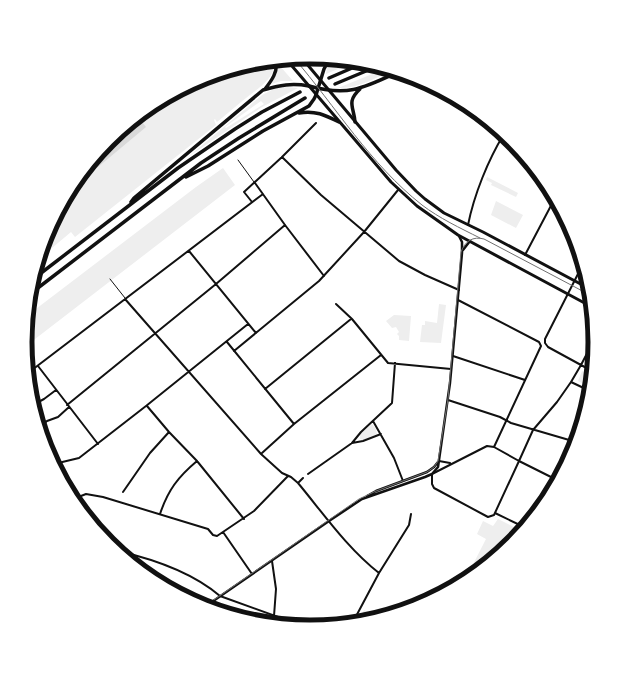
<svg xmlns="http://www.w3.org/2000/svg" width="620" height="683" viewBox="0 0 620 683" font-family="'Varela Round',sans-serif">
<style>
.green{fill:#eee;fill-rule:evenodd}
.water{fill:#d9d9d9}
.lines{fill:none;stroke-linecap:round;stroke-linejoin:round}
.service{stroke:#111;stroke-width:1}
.minor{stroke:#111;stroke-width:2}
.tertiary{stroke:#111;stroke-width:2.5}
.secondary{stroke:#111;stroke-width:3}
.trunk{stroke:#111;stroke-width:3.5}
.motorway{stroke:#111;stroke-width:3.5}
.tram{stroke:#707070;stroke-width:1}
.rim{fill:none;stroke:#111;stroke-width:5}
</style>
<rect width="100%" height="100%" fill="#fff"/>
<path class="green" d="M333,59L357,61L326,74L327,67Z
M274,60C277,78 258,88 246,98C236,106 227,114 217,122L215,119L214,120L216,125L75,237L71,232L39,259L47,232L73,183L109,140L152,104L201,78L255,62Z
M278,65L280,66L293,81H281L271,84L276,75Z
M387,68L393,70C375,78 358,89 338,88Z
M287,87L298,88L262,107L188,157L262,95L276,88ZM261,101L264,104L226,128L225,127Z
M223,168L235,185L26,346L28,315L196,187Z
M487,177L518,193L516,197L491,185L492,183L486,180Z
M496,201L523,215L516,228L491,215Z
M439,304L446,305L441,343L420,342L422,325H425V321L437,323Z
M394,315L411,316L409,341L399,340V336L397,334L399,332L396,327L392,328L386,321Z
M582,371L592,376L590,387L578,381Z
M372,424L376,429L377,434L363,440L360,439V434Z
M498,519L522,531L511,543L465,580L486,539L477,534L483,521L493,526Z
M364,610L379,617L358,622Z"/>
<path class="water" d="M137,116L146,127L74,187L72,184L73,183L109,140Z"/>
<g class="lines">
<path class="service" d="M238,160L254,182
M110,279L125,298"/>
<path class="minor" d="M282,157L321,195L399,261L425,275L459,290
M255,183L285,225L324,276
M252,202L244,192L282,157L316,123
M468,225C474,195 488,160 504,134
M189,251L256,333
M525,255L555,198
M583,264L545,339V343L548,347L592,371
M125,299L261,454L282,473L291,477L298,483C323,513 347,548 379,573
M458,300L539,342L541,346L494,447
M336,304L352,319L388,363L451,369
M227,342L294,424
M234,351L319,281L364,232L398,190
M453,356L525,380
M38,366L98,444
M28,373L263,194
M571,382L590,391
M265,389L351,319
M448,400L500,417L511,423L576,442
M33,405L44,399L56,390
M67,405L216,284L285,225
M147,406L169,432L197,461L244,519
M373,421L394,458L403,481
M40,427L47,421L58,417L69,407
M352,443L361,432L392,403L395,363
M262,453L294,424L381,355
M439,461L450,463
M54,464L79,458L146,406L248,324
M59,473L80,504L83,512
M308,474L352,443L363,441L381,434
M557,480L519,461L494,515L488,517L434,488L432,484V474L487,446L494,447L519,461L533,430L557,402L571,382L581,365L595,338
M298,483L303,478
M123,492L150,453L169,432
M76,498L86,494L103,497L208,529L213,535L217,536L254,511L288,476
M495,513L524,527
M160,514C168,490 178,477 197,461
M223,532L252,574
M118,551C153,559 193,573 220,596L303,626
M272,561L276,589L274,616
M353,622L379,573L409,525L411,514"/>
<path class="tertiary" d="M463,250L470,241
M367,496L376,491L427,472L434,467L438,462
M362,499L425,477L432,474L438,467L450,383L462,253V242L459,236
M206,606L329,521L362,499"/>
<path class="secondary" d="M301,57L396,170L416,191L425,199L444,213L483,232L590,289
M286,59L391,182L417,206L458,235L592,307"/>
<path class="trunk" d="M335,84L378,66
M309,86C348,97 364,88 398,72
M316,95L324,69L330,58
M355,122C354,107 346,102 360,89"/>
<path class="motorway" d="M329,78L366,62
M265,89C272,80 278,72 276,60
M299,113C315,110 325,115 339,122
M186,177L208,166L263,131L309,106L314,99L316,95
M131,202L134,198L263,90C280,85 292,83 309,86
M32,280L178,168L235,129L262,112L300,92
M30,294L201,163L239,138L305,98"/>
<path class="tram" d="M294,58C336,107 370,164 422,205C439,218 460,228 480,238
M205,606L359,499L376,491L427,472L434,467L438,461L448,399L461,252C465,241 473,236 484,239L590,295"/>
</g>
<path d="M0 0H620V683H0ZM32 342a278 278 0 1 1 556 0a278 278 0 1 1-556 0Z" fill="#fff" fill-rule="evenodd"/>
<path class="rim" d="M32 342a278 278 0 1 1 556 0a278 278 0 1 1-556 0Z"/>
</svg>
